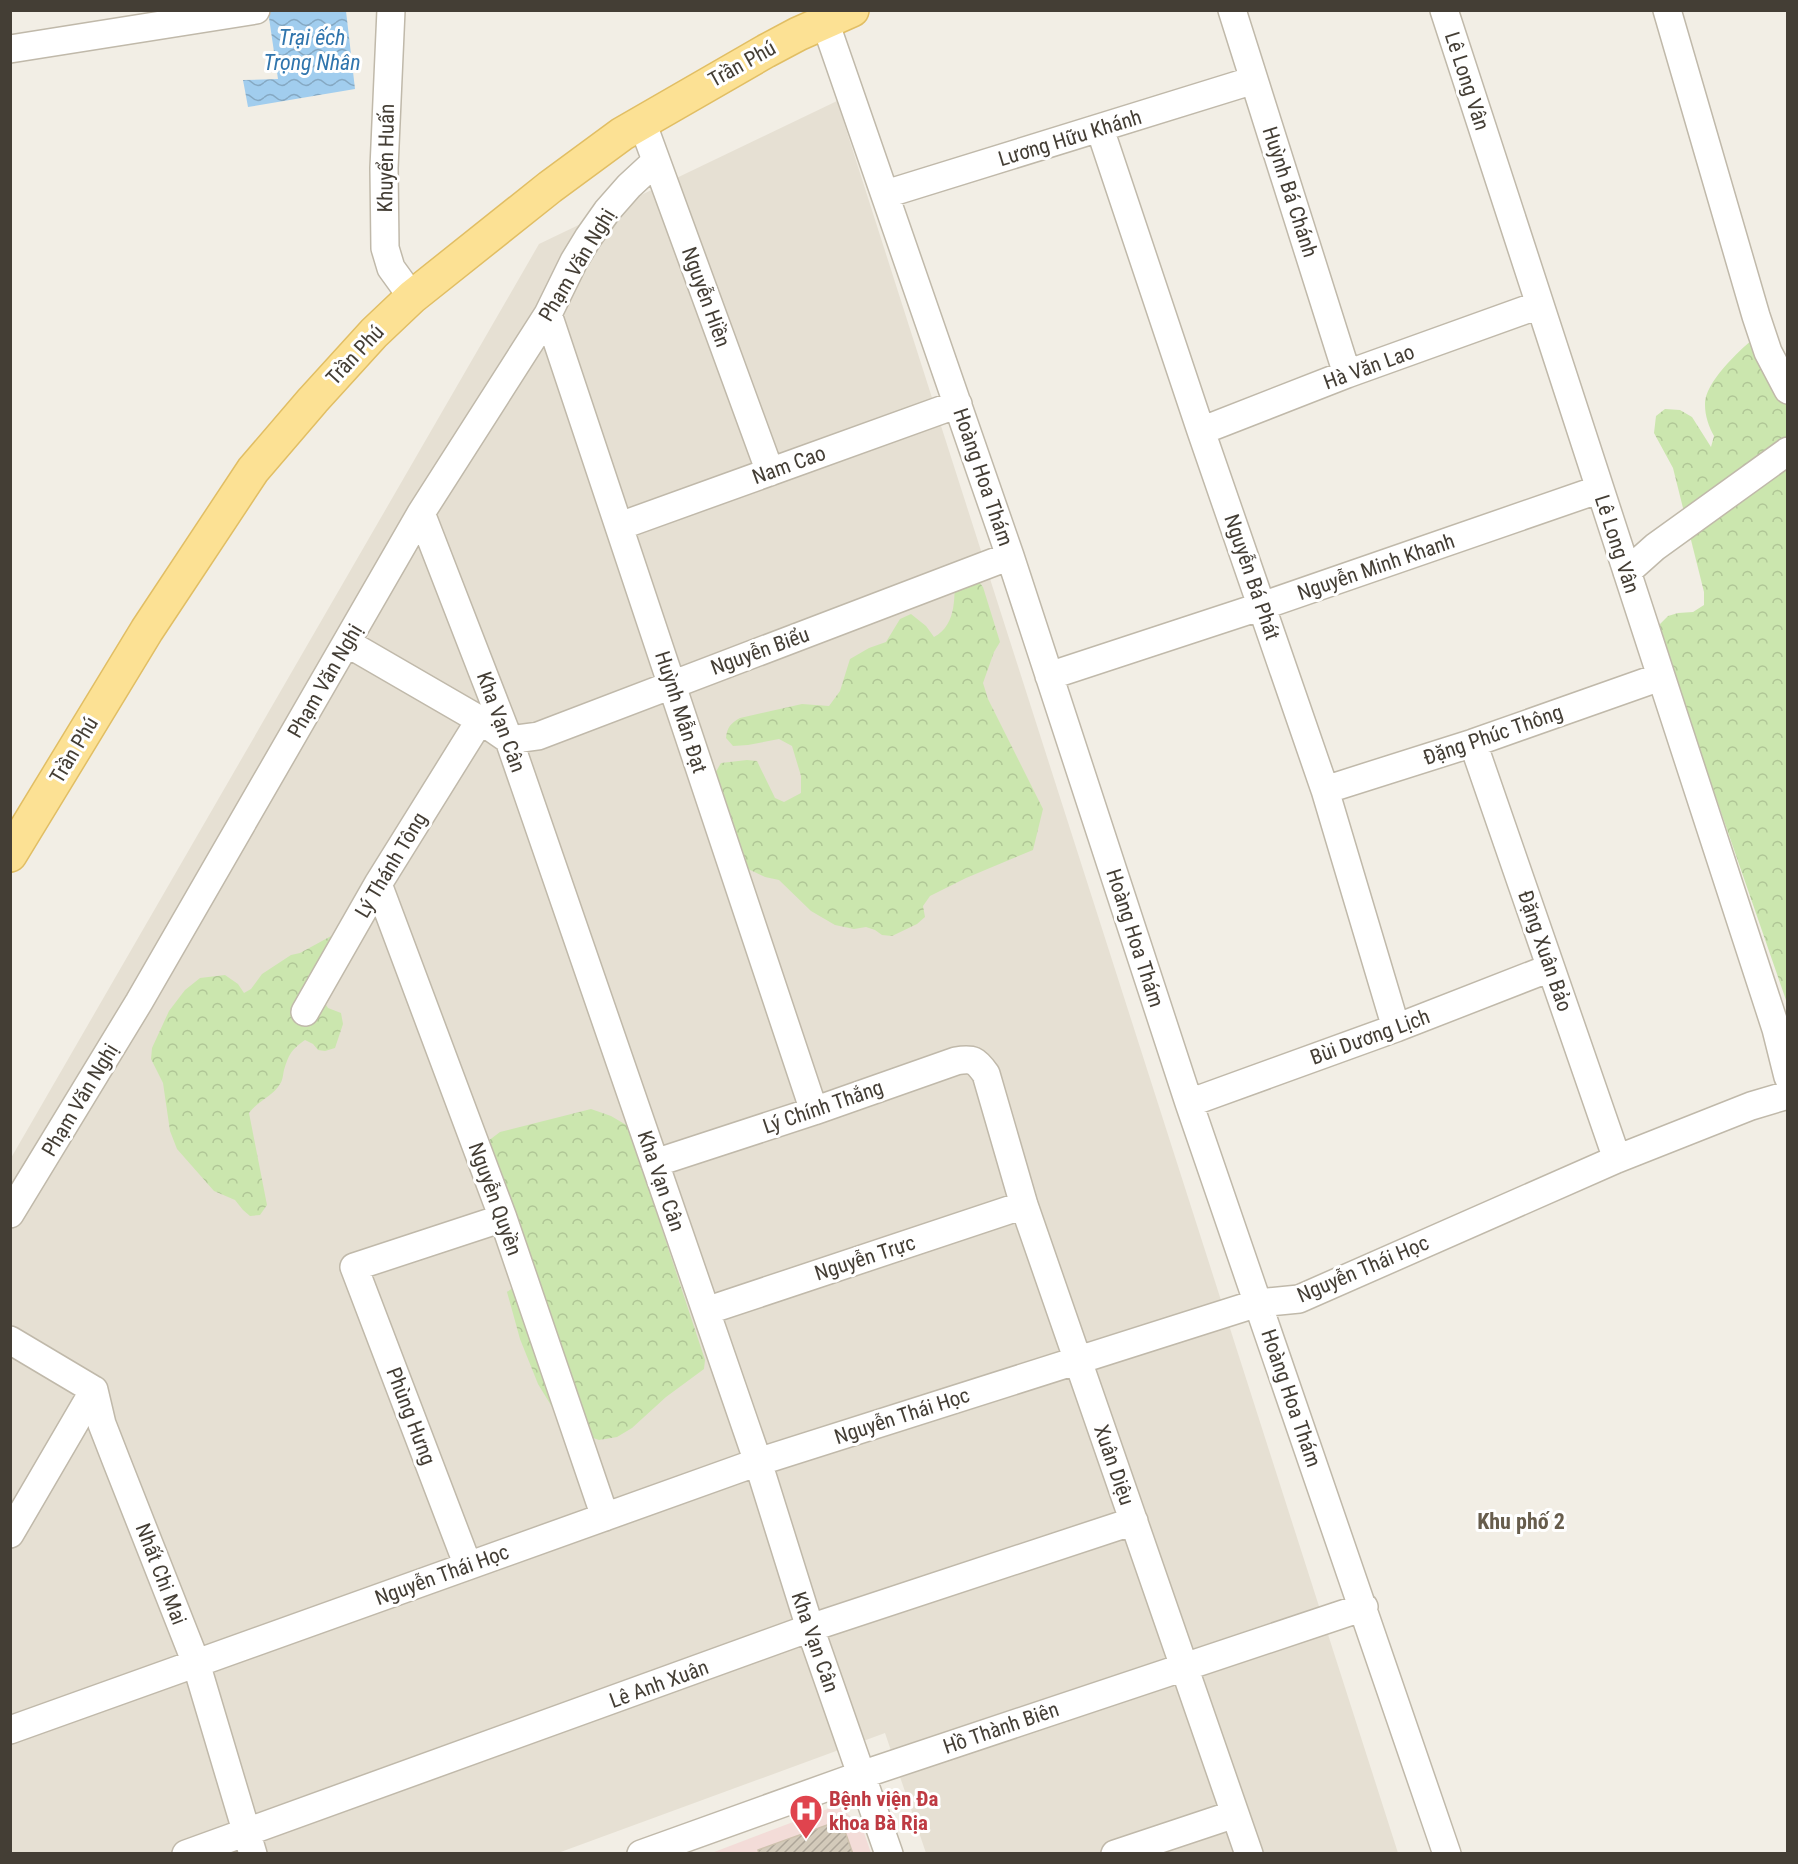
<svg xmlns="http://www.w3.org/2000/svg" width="1798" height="1864" viewBox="0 0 1798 1864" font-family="'Roboto Condensed',sans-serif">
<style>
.residential{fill:#e6e0d3}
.medical{fill:#f3dcd8}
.forest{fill:url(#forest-crowns)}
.water{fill:url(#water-waves)}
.building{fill:url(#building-hatch);stroke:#cec2ae;stroke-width:1.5}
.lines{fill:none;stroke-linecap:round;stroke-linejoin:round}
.minor-casing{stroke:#c0b9aa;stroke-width:30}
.major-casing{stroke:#e1be64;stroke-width:36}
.minor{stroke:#fff;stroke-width:27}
.major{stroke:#fce194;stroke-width:33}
.labels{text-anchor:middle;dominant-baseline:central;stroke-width:6;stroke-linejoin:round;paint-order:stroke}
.street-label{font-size:21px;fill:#443e35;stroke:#fff}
.health-label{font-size:21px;font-weight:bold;fill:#be3a42;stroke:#fff;text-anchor:start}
.water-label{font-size:22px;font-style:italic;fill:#3075ad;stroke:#fff}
.neighbourhood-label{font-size:22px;font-weight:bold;fill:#675d4c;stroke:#fff}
</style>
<defs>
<pattern id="forest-crowns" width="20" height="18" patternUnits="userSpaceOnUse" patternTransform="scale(1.5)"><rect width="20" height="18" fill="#cbe6ae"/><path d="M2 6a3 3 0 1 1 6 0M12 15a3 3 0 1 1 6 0" fill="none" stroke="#b0c696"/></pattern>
<pattern id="water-waves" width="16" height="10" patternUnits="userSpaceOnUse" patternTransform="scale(1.5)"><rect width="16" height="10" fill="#a1cdee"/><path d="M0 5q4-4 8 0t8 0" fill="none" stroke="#85a8c2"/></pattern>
<pattern id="building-hatch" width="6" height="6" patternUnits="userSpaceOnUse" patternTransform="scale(1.5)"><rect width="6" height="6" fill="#d3caba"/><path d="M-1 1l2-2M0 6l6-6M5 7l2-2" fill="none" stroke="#ada598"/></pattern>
</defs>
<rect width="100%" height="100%" fill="#f2eee5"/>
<path class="residential" d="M837,101L1398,1853H926L885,1733L558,1853L11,1854V1158L539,244Z"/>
<path class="medical" d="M838,1805L862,1827L871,1853L709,1854Z"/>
<path class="forest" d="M1754,338L1787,387V1003L1657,627L1668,616L1678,613L1693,612L1704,605V592L1673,468L1654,433L1656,416L1665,409L1680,410L1692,417L1711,447L1714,436C1709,427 1705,416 1705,405C1704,383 1738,352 1754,338Z
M965,564L983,587L1000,642L994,652L983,683L988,699L1043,809L1033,850L966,878L930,896L923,906L925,917L917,924L892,936L882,935L875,930L866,927L854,929L835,925L811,911L779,880L765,877L746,868L714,775L721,763L747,760L757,761L775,798L784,802L801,793V776L792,746L779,739L748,745L733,746L726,738C727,727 731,723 740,718L802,704L829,706L840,691L850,659L869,648L886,642L900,619L911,614L926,626L934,637C958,624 954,595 955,571Z
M333,935L350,950L324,1002L328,1008L341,1013L343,1024L335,1048L325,1051L318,1050L313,1044L305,1040C291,1050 289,1054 284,1070C283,1074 283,1080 280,1084C273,1096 259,1100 249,1113L267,1205L260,1215L250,1216L243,1210L235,1200L214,1191L177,1149L170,1131L163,1083L151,1059L152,1048L169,1011L185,990L200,978L225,975L238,984L244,993L251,989L262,974L291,955L300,953Z
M591,1109L611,1116L628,1126L705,1360L704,1369L666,1397L632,1428L617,1437L599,1440L567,1429L560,1420L538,1384L520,1339L507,1292L533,1274L488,1141L500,1132Z"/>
<path class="water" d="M268,11H346L355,89L248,107L243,80L278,79Z"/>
<path class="building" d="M841,1820L853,1854H759L758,1850Z"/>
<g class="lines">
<g class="minor-casing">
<path id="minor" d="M391,10L384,168L385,248L391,268L412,297
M1232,10L1347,374
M1444,10L1776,1029L1788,1077
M1667,10L1756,316L1768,352L1788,390
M825,22L1010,556L1189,1103L1447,1854
M10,49L256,10
M642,122L770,472
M1100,129L1201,431L1325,790L1396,1028
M886,194L1254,80
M548,314L814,1111
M1201,431L1347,374L1539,305
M421,513L509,740L758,1462L810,1628L889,1854
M620,526L958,404
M1627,572L1655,547L1788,451
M347,643L480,720L509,740L538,736L1010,556
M1049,676L1262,606L1600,489
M1473,743L1617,1159
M1325,790L1473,743L1660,677
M378,884L503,1218L605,1517
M305,1012L378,884L480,720
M1189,1103L1396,1028L1550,968
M655,1163L814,1111L956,1061C973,1058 976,1060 986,1074L1024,1205L1249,1854
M10,1214L139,1002L421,513L548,314L574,261L588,238L607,211L629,186L656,161
M706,1311L1024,1205
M10,1340L94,1390L102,1424L116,1460L196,1663L253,1854
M10,1534L94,1390
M468,1566L354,1267L503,1218
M10,1730L758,1462L1258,1303L1299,1299L1617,1159L1751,1106L1788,1095
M186,1854L810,1628L1134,1521
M641,1854L861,1775L1364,1607
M1115,1854L1235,1814"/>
</g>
<g class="major-casing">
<path id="major" d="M10,855L147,630L253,470L313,400L374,333L412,297L550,187L622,134L766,51L798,34L852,10"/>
</g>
<use href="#minor" class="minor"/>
<use href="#major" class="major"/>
</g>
<defs>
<g id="hospital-pin" transform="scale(1.725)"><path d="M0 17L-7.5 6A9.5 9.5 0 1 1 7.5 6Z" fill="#e0444e" stroke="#fff"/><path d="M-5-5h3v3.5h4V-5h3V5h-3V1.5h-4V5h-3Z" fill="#fff"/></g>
</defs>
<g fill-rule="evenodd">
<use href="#hospital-pin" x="806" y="1811"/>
</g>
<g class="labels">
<g class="street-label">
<text transform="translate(742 64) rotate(-29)">Trần Phú</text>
<text transform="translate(1467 81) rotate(72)">Lê Long Vân</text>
<text transform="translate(1070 138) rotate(-17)">Lương Hữu Khánh</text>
<text transform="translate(386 158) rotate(-89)">Khuyển Huấn</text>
<text transform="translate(1290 192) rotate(72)">Huỳnh Bá Chánh</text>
<text transform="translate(577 265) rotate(-59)">Phạm Văn Nghị</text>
<text transform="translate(706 297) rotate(70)">Nguyễn Hiền</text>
<text transform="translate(355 355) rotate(-47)">Trần Phú</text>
<text transform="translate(1369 367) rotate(-20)">Hà Văn Lao</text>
<text transform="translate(789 465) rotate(-20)">Nam Cao</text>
<text transform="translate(983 477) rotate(71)">Hoàng Hoa Thám</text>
<text transform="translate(1617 544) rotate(72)">Lê Long Vân</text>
<text transform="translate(1376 567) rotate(-19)">Nguyễn Minh Khanh</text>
<text transform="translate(1252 577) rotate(71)">Nguyễn Bá Phát</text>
<text transform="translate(760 651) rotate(-20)">Nguyễn Biểu</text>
<text transform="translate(325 681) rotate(-60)">Phạm Văn Nghị</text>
<text transform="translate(681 712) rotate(72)">Huỳnh Mẫn Đạt</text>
<text transform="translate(501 722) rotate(70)">Kha Vạn Cân</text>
<text transform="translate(1493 735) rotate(-19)">Đặng Phúc Thông</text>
<text transform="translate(74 750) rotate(-59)">Trần Phú</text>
<text transform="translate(391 865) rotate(-59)">Lý Thánh Tông</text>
<text transform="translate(1135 938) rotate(72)">Hoàng Hoa Thám</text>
<text transform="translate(1545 951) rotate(71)">Đặng Xuân Bảo</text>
<text transform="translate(1370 1037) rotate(-20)">Bùi Dương Lịch</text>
<text transform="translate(80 1100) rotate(-59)">Phạm Văn Nghị</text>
<text transform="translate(823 1107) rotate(-19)">Lý Chính Thắng</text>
<text transform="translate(661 1181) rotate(71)">Kha Vạn Cân</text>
<text transform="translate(495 1199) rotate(70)">Nguyễn Quyền</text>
<text transform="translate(865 1258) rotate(-18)">Nguyễn Trực</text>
<text transform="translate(1363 1269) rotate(-23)">Nguyễn Thái Học</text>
<text transform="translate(1291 1398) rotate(71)">Hoàng Hoa Thám</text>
<text transform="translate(411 1416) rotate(69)">Phùng Hưng</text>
<text transform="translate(902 1416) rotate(-18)">Nguyễn Thái Học</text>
<text transform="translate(1114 1465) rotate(71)">Xuân Diệu</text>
<text transform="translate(161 1574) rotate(69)">Nhất Chi Mai</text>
<text transform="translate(442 1575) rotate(-20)">Nguyễn Thái Học</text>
<text transform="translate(815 1642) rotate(71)">Kha Vạn Cân</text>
<text transform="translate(659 1684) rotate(-20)">Lê Anh Xuân</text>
<text transform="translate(1001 1728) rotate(-19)">Hồ Thành Biên</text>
</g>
<g class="health-label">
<text x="829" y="1799">Bệnh viện Đa<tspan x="829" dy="24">khoa Bà Rịa</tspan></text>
</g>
<g class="water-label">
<text x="312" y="37">Trại ếch<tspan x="312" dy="25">Trọng Nhân</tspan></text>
</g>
<g class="neighbourhood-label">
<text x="1521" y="1521">Khu phố 2</text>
</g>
</g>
<rect width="1798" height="1864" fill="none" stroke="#443e35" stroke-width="24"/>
</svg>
